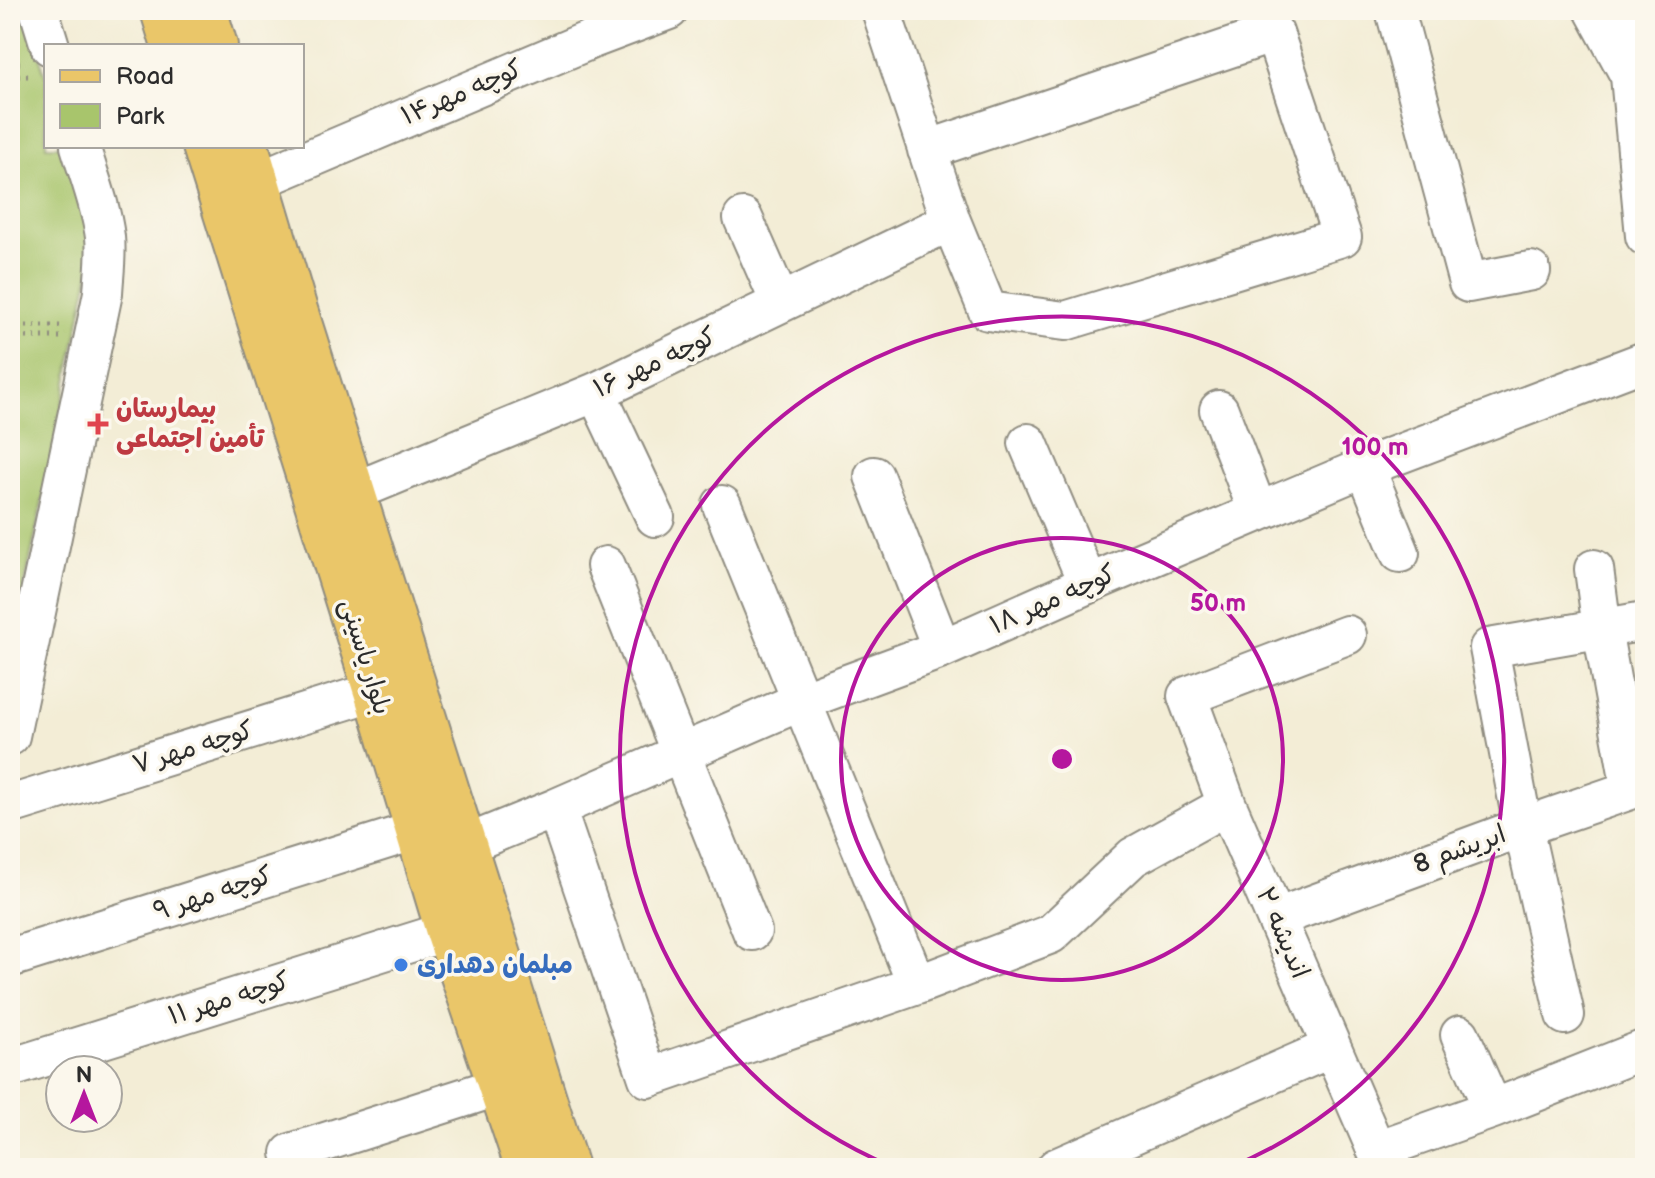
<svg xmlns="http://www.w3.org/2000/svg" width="1655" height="1178" viewBox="0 0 1655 1178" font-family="'Balsamiq Sans','Playpen Sans Arabic',sans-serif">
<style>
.green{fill:#a8c56c;stroke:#6a784c;stroke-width:2}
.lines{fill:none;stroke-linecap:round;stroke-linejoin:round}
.minor-casing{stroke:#8f8c80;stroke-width:42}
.major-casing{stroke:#8f8c80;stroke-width:48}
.path{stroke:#8f8c80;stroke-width:5;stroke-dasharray:2 6;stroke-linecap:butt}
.minor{stroke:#fff;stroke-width:38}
.major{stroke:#eac669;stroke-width:44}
.ring{fill:none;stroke:#b5179e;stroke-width:4}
.health-dot{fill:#e0444e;stroke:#fbf7ec;stroke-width:3}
.shop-dot{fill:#3f7fe0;stroke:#fbf7ec;stroke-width:3}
.labels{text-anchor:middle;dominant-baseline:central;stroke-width:7;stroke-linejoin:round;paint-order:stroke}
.street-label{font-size:26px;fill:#2b2b2b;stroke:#fbf7ec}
.health-label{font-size:26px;font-weight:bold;fill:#be3a42;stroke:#fbf7ec;text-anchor:start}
.shop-label{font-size:26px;font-weight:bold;fill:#366cbe;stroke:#fbf7ec;text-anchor:start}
.centre{fill:#b5179e;stroke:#fbf7ec;stroke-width:4}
.ring-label{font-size:24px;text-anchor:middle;font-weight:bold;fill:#b5179e;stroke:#fbf7ec;stroke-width:7;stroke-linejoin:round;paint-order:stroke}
</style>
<rect width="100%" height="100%" fill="#fbf7ec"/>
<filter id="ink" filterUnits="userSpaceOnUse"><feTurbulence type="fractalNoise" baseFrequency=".0125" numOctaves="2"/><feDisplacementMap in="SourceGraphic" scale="16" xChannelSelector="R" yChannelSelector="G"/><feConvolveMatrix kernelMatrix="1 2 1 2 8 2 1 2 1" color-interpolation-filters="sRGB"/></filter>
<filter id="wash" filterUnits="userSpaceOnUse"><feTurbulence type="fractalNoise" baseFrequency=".006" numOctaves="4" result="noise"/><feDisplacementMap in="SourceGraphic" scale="32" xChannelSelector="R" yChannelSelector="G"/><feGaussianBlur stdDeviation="1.8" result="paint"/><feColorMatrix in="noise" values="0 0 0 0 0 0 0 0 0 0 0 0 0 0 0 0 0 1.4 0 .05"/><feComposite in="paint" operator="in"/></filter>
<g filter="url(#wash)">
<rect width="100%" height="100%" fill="#f3edd6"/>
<path class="green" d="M10,10H25L46,78V146H67L96,242L10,656Z"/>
</g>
<g filter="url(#ink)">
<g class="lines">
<g class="minor-casing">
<path id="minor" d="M39,10L50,46
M881,10L951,221L988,311L1065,321L1342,237L1274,33L927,150
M1395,10L1468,283L1531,271
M1594,10L1630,76
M1635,10L1630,76L1645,236
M257,181L592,39L669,10
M743,218L780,302
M596,392L655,517
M1219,410L1258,512
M1028,443L1088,584
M1365,467L1400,553
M874,476L942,649
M353,492L596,392L951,221
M722,505L917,985
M606,566L752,931
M1594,569L1602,629L1631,789
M1347,635L1187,696L1227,805L1384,1168
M10,736L103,293C104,274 107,256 105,237C101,206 89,176 80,146
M10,805L376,691
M556,808L648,1078L917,985L1051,934L1133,857L1227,805
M465,845L556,808L801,701L942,649L1088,584L1365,467L1645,361
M1276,918L1523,827L1645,785
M10,958L417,830
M1565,1015L1523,827L1489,648L1645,621
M1460,1035L1493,1109
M10,1068L448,931
M1377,1150L1493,1109L1645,1049
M291,1153L500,1086
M1056,1168L1331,1048"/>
</g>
<g class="major-casing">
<path id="major" d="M163,10L174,46
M204,10L215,46
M205,146L376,691L448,931L528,1168
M246,146L295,310L566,1168"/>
</g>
<path class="path" d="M10,63H25
M10,76H33
M10,326H65
M10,337H61"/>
<use href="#minor" class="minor"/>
<use href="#major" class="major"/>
</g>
</g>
<g class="ring">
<circle cx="1062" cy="759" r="221"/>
<path d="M893 1167A442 442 0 1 1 1231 1167"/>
</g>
<path class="health-dot" d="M94 412h8v8h8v8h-8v8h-8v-8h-8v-8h8z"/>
<circle class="shop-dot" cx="401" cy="965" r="8"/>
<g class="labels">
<g class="street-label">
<text transform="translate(462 93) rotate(-23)">کوچه مهر۱۴</text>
<text transform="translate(655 363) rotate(-25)">کوچه مهر ۱۶</text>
<text transform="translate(1053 600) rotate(-24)">کوچه مهر ۱۸</text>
<text transform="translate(365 657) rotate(73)">بلوار یاسینی</text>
<text transform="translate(193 748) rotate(-17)">کوچه مهر ۷</text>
<text transform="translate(1460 850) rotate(-20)">ابریشم 8</text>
<text transform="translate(213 894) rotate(-18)">کوچه مهر ۹</text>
<text transform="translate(1282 933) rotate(67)">اندیشه ۲</text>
<text transform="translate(229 999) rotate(-17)">کوچه مهر ۱۱</text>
</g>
<g class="health-label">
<text x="116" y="409">بیمارستان<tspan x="116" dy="30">تأمین اجتماعی</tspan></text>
</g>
<g class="shop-label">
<text x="417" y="965">مبلمان دهداری</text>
</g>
</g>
<circle cx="1062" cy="759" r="12" class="centre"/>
<g class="ring-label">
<text x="1375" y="455">100 m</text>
<text x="1218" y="611">50 m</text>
</g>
<rect width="1655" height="1178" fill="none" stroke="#fbf7ec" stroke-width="40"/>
<rect x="44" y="44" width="260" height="104" fill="#fbf7ec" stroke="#a8a59f" stroke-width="2"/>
<rect x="60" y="70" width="40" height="12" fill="#eac669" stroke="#a8a59f" stroke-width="2"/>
<text x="116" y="84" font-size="24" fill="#2b2b2b">Road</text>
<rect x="60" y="104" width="40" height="24" fill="#a8c56c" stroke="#a8a59f" stroke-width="2"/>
<text x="116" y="124" font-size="24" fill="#2b2b2b">Park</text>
<g transform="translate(84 1094)"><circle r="38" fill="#fbf7ec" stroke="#a8a59f" stroke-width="2"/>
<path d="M0-6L14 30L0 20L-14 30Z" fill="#b5179e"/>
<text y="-12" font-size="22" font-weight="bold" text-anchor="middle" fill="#2b2b2b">N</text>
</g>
</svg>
